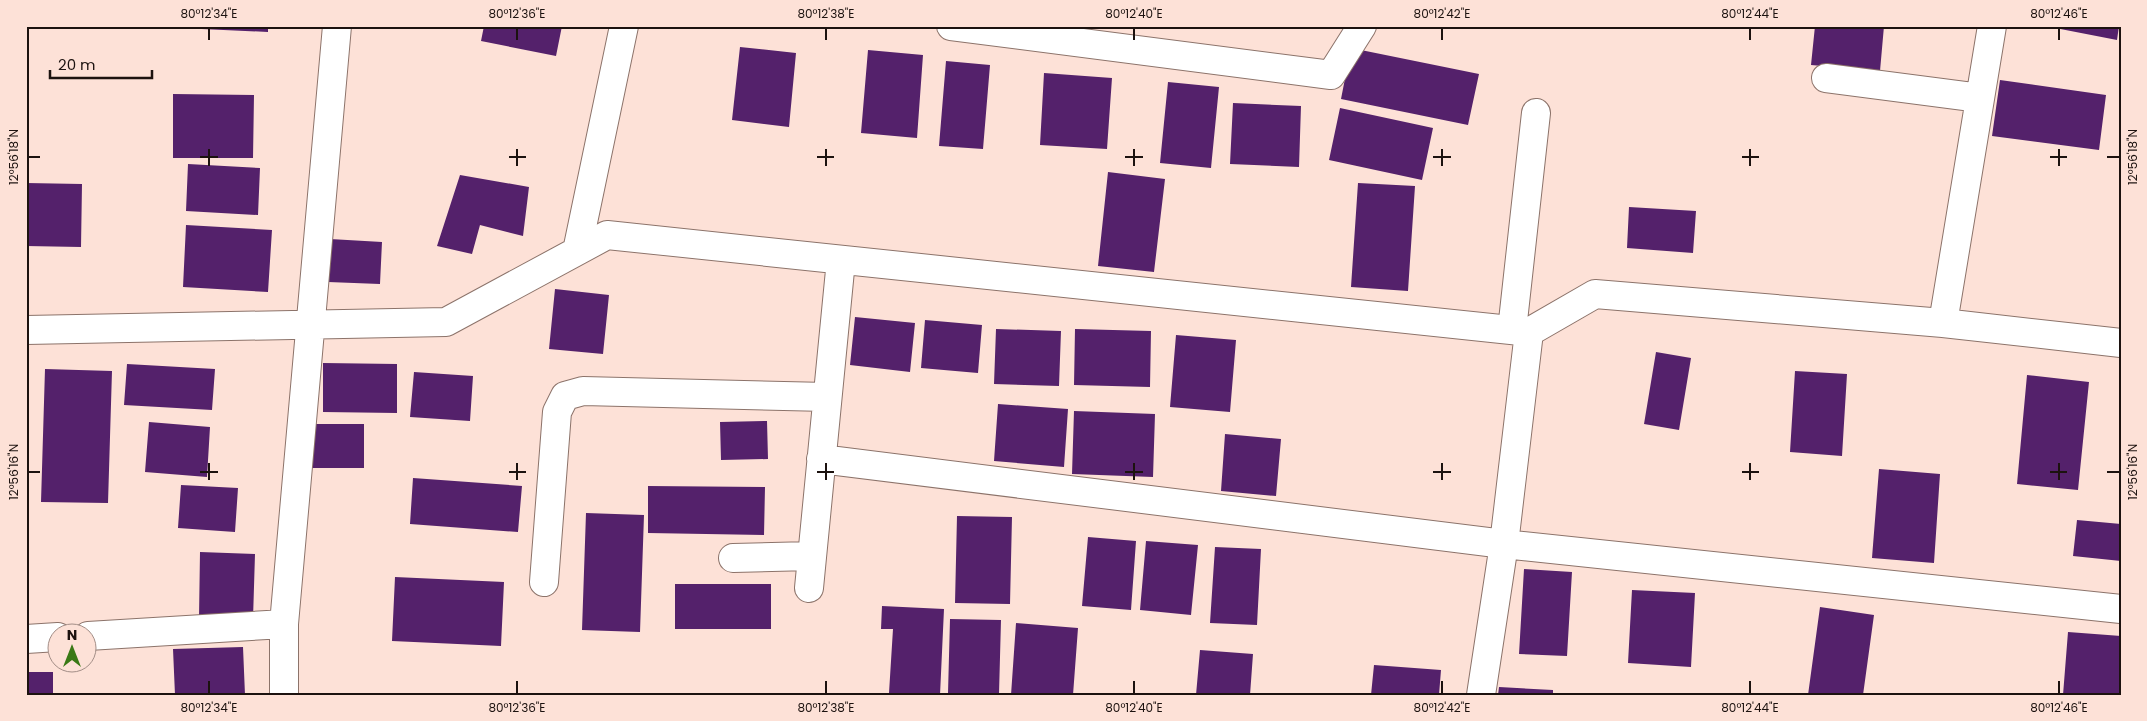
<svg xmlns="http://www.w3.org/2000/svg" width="2147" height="721" viewBox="0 0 2147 721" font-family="Poppins,sans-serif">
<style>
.building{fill:#54216b}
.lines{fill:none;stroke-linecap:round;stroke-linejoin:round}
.minor-casing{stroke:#8c736a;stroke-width:30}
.minor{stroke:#fff;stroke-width:28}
.ticks{fill:none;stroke:#1c120f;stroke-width:2}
.neatline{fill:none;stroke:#1c120f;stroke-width:2}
.ticks-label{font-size:12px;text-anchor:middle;fill:#1c120f}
</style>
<rect width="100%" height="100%" fill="#fde1d7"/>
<path class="building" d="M180,26H268V32L180,28Z
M484,26H562L556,56L481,41Z
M1815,26H1884L1880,71L1811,65Z
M2045,26H2119L2117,40Z
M740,47L796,53L789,127L732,120Z
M1351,48L1479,74L1468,125L1341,99Z
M868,50L923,55L917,138L861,133Z
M946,61L990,65L983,149L939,146Z
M1044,73L1112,78L1107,149L1040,145Z
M2000,80L2106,95L2099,150L1992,136Z
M1168,82L1219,87L1211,168L1160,163Z
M173,94L254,95L253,158H173Z
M1233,103L1301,106L1299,167L1230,164Z
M1340,108L1433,128L1422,180L1329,160Z
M188,164L260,168L258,215L186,211Z
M1108,172L1165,179L1154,272L1098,266Z
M460,175L529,187L523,236L480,225L472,254L437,246Z
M26,183L82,184L81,247L26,246Z
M1358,183L1415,186L1408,291L1351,287Z
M1629,207L1696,211L1693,253L1627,248Z
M186,225L272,230L268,292L183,287Z
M330,239L382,242L380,284L328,282Z
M555,289L609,295L603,354L549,349Z
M855,317L915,323L910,372L850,365Z
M925,320L982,325L978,373L921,368Z
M996,329L1061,331L1059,386L994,384Z
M1075,329L1151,331L1150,387L1074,385Z
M1176,335L1236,340L1230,412L1170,407Z
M1656,352L1691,358L1679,430L1644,424Z
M323,363L397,364V413L323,412Z
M127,364L215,369L212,410L124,405Z
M45,369L112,371L108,503L41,502Z
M1795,371L1847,374L1842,456L1790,452Z
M414,372L473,376L470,421L410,417Z
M2027,375L2089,382L2078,490L2017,484Z
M998,404L1068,409L1064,467L994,461Z
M1074,411L1155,414L1153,477L1072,474Z
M767,421L768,459L721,460L720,422Z
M149,422L210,427L207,477L145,472Z
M311,424H364V468H310Z
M1225,434L1281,439L1276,496L1221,491Z
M1879,469L1940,474L1934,563L1872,558Z
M413,478L522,486L518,532L410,524Z
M181,485L238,488L235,532L178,528Z
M648,486L765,487L764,535L648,533Z
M586,513L644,515L640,632L582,630Z
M957,516L1012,517L1010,604L955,603Z
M2077,520L2121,524V561L2073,556Z
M1088,537L1136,541L1131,610L1082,606Z
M1146,541L1198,545L1191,615L1140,610Z
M1215,547L1261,549L1257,625L1210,623Z
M200,552L255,554L253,619L199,618Z
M1524,569L1572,572L1567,656L1519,654Z
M395,577L504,582L501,646L392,641Z
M675,584H771V629H675Z
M1632,590L1695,593L1691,667L1628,663Z
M882,606L944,609L940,695L889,693L893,629H881Z
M1820,607L1874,615L1863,695H1808Z
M950,619L1001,620L999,694L948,693Z
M1016,623L1078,628L1073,695H1011Z
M2068,632L2121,636V695H2063Z
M243,647L245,695H175L173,649Z
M1200,650L1253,654L1250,695H1196Z
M1374,665L1441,670L1439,695H1371Z
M26,672H53V695H26Z
M1499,687L1553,690V695H1498Z"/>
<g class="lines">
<g class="minor-casing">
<path id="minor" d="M951,26L1331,75L1362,26
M1826,78L1980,98
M577,251L624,26
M1943,323L1992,26
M26,330L446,322L607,235L1529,332L1504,544L2121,609
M1512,330L1536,113
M1529,332L1595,294L1943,323L2121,343
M821,459L1504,544L1481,695
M733,558L811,556
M544,582L557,412L565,396L583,391L827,397
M809,588L841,260
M88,636L284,624
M26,639L58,637
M284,695V624L337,26"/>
</g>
<use href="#minor" class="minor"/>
</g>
<path class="ticks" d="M209,28V40M517,28V40M826,28V40M1134,28V40M1442,28V40M1750,28V40M2059,28V40M209,149V166M517,149V166M826,149V166M1134,149V166M1442,149V166M1750,149V166M2059,149V166M28,157H40M200,157H218M509,157H526M817,157H834M1125,157H1143M1433,157H1451M1742,157H1759M2050,157H2067M2107,157H2120M209,463V480M517,463V480M826,463V480M1134,463V480M1442,463V480M1750,463V480M2059,463V480M28,472H40M200,472H218M509,472H526M817,472H834M1125,472H1143M1433,472H1451M1742,472H1759M2050,472H2067M2107,472H2120M209,681V694M517,681V694M826,681V694M1134,681V694M1442,681V694M1750,681V694M2059,681V694"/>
<rect width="2147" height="721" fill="none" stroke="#fde1d7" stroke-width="55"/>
<g transform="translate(72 648)"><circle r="24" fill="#fde1d7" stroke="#a38e87"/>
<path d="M0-4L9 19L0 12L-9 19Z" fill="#3a7916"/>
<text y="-8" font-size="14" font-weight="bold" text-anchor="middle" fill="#1c120f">N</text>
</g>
<path d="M50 70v8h102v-8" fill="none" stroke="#1c120f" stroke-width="2.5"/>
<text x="58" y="70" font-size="15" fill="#1c120f" stroke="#fde1d7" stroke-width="4" paint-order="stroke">20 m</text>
<rect x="28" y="28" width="2092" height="666" class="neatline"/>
<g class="ticks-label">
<text x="209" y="18">80°12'34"E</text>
<text x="517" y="18">80°12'36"E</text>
<text x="826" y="18">80°12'38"E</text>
<text x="1134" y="18">80°12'40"E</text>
<text x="1442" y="18">80°12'42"E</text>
<text x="1750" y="18">80°12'44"E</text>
<text x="2059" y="18">80°12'46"E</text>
<text transform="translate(14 157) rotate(-90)" y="4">12°56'18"N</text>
<text transform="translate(2133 157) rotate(-90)" y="4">12°56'18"N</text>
<text transform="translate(14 472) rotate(-90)" y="4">12°56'16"N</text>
<text transform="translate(2133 472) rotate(-90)" y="4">12°56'16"N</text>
<text x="209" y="712">80°12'34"E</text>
<text x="517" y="712">80°12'36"E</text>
<text x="826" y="712">80°12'38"E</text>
<text x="1134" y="712">80°12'40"E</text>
<text x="1442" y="712">80°12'42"E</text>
<text x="1750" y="712">80°12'44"E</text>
<text x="2059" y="712">80°12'46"E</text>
</g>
</svg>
